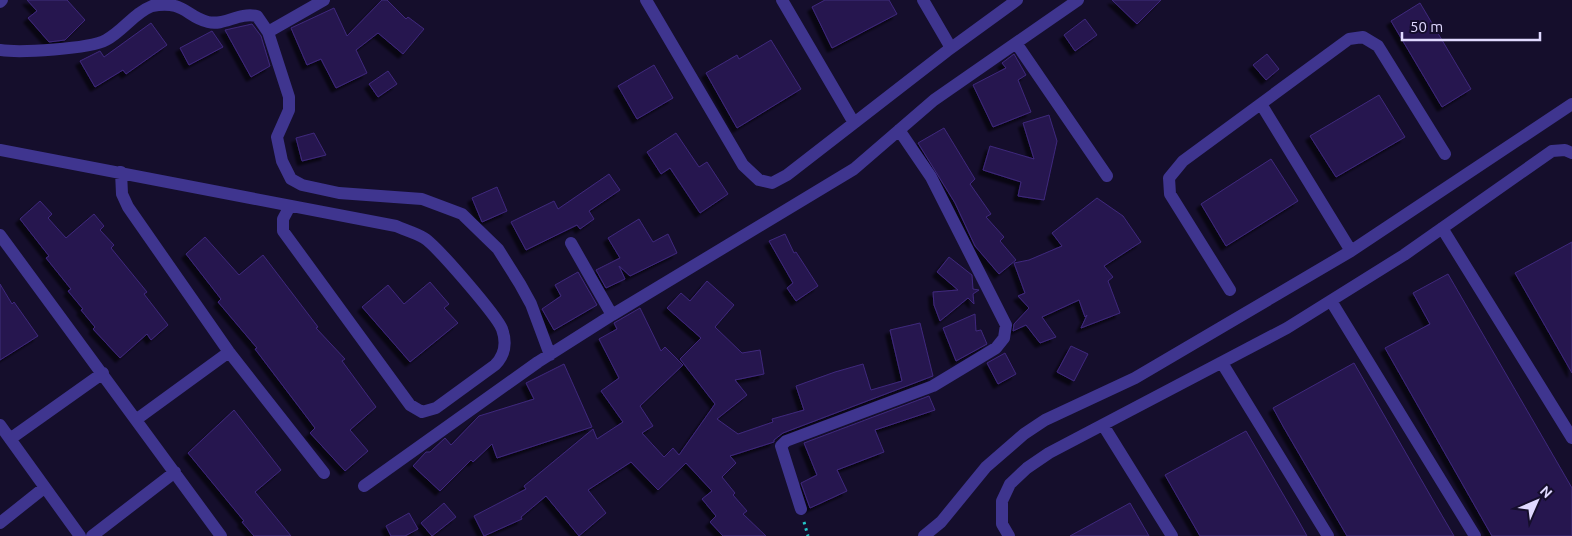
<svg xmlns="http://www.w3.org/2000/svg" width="1572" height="536" viewBox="0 0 1572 536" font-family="Ubuntu,sans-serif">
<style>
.building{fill:#27184f;stroke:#3f287d;filter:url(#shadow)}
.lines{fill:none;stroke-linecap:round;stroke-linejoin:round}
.path{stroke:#24c7c8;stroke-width:3;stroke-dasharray:2.5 4;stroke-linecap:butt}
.street{stroke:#3f358f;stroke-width:12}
</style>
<defs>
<filter id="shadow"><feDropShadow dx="-4.5" dy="4.5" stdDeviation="1" flood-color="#0009"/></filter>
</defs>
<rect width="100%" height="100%" fill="#150e2c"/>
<path class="building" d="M27,0H67L85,20L65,40L49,42L28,18L37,11Z
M382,0H387L406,19L408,17L424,29L403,54L378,33L356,50L367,73L336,88L321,59L307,65L291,28L334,8L347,36Z
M825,0H889L897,14L832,48L812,7Z
M1112,0H1161L1137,24Z
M1420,3L1471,89L1442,107L1391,21Z
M1085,19L1097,35L1075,51L1064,35Z
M151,23L167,45L126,74L123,70L95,87L80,61L100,51L104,57Z
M252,24L261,36L270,66L251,77L225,30Z
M212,31L223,47L189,65L180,48Z
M771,40L801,89L737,128L706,73L737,55L739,59Z
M1014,54L1026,75L1018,80L1031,112L993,127L973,85L1006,68L1002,63Z
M1267,54L1279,69L1266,80L1253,65Z
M654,65L673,98L637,119L618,86Z
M388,71L397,84L378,97L369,84Z
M1379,95L1405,137L1336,177L1310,136Z
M1049,115L1057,141L1044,200L1018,196L1021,182L983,170L990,146L1034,159L1023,123Z
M944,128L975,179L970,184L991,214L986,217L1004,237L1000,241L1016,260L999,274L975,246L955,203L918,143Z
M314,133L326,155L302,161L296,138Z
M676,133L699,167L707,162L728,194L700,213L670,168L661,174L647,152Z
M1271,159L1298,201L1226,246L1201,204Z
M609,174L620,190L589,211L594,219L580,229L577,225L526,250L511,222L554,201L558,209Z
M497,187L507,211L482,222L472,198Z
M1097,198L1123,216L1141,242L1104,266L1113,277L1108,281L1120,313L1081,328L1087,315L1085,317L1079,300L1042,317L1056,337L1040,343L1026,325L1013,331L1014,324L1029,308L1018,296L1025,293L1014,263L1029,260L1062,246L1052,233Z
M40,201L52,214L48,218L66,238L94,214L104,226L100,230L114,245L111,248L147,292L144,294L168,325L151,340L147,334L120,358L93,329L95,327L81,310L83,309L68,291L71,289L46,258L49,256L20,219Z
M639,219L653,242L668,234L677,253L630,276L619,266L625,279L606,288L596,270L620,258L608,238Z
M785,234L794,253L796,252L818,286L796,301L787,288L793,283L769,241Z
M205,237L239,275L263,255L318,327L316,328L345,359L342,361L376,407L350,430L368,451L345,471L310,433L315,428L255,349L257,348L218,302L221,299L186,254Z
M1572,242V373L1515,273Z
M949,257L972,275L973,289L979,290L973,294L974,304L968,298L940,321L934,305L933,292L958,290L937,272Z
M578,272L597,305L554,330L542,309L561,296L555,285Z
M1448,274L1572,488V536H1492L1385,348L1430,324L1413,293Z
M707,281L734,305L715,327L742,353L760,350L764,374L735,380L747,395L717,419L738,434L773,422L772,419L804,410L796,386L835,372L863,364L871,390L902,381L890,330L920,323L933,376L783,433L774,440V442L730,456L736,463L722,477L735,493L733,495L747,511L743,514L766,536H723L710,522L716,516L702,499L712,491L686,463L658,490L631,462L588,490L606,513L579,536L546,496L521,517L522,519L484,536L474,516L526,489L524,486L593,429L597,439L623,422L601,391L619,378L599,339L617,329L614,323L640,308L661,351L665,347L683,365L640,406L653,426L642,433L664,457L673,448L679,455L715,404L680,359L701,338L667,308L681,293L690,301Z
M430,282L449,304L444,308L458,323L410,362L362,307L388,285L404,304Z
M0,284L12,304L14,302L38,336L0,360Z
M975,314L976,331L981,330L987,344L956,361L943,328Z
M1071,346L1088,354L1074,381L1057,372Z
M1005,353L1016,374L998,384L987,363Z
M1354,363L1437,507L1454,536H1347L1284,428L1273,408Z
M564,364L592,427L497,458L492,444L473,462L471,460L440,491L413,466L426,452H430L445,438L451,445L479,416L534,399L526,383Z
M929,396L935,410L875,430L884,452L837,470L847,491L810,508L801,483L817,475L804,443Z
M234,410L281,470L255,492L291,536H254L242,522L244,521L188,453Z
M1246,431L1297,518L1307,536H1200L1177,496L1165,475Z
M444,503L456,517L432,536L421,523Z
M1130,503L1149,536H1070Z
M409,513L418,529L405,536H391L386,526Z"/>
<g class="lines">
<path class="path" d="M804,522L808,536"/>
<path class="street" d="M646,0L743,165L759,180L772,183L787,175L947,51L1017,0
M782,0L854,123
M923,0L951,48
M0,2L2,0
M268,32L289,97V110L277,137L282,161L291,179L302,185L339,193L422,199L462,214L498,249L520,284L531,304L550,355
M1016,43L1107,176
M0,50C20,53 89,49 106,40C123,31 134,13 152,6C185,0 186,17 208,22C225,26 238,12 257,16L268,32L324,0
M1261,104L1351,251
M0,150L396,226C405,230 416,233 424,238C437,246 497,316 502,329C507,343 505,355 495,365L436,408L422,412L410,405L283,231V219L290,206
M121,172L122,194L128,207L229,352L324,473
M1442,228L1572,438
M0,235L221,536
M571,243L612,315
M1230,290L1170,194L1169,178L1183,161L1349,39L1363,37L1378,46L1445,154
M1331,301L1475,536
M1222,363L1328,536
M137,419L229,352
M0,425L80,536
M1103,425L1172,536
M10,439L103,373
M364,486L538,362L612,315L854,169L934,100L1078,0
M801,509L781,446L786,441L933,386L996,348L1004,338L1006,325L931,177L899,130
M0,523L44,488
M92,536L175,472
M924,536L941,522L986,467L1024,434L1045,420L1135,378L1351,251L1572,104
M1009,536L1002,524V501L1010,484L1027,468L1049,453L1287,328L1404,255L1552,151L1565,150L1572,153"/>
</g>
<g transform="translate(1537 501) rotate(45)" stroke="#150e2c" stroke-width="4" paint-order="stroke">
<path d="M0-4L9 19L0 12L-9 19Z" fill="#e0d9ff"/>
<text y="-8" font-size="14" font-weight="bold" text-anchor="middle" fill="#e0d9ff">N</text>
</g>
<path d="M1402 32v8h138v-8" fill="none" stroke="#e0d9ff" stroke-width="2.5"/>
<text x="1410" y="32" font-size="15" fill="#e0d9ff" stroke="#150e2c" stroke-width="4" paint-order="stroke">50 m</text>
</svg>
